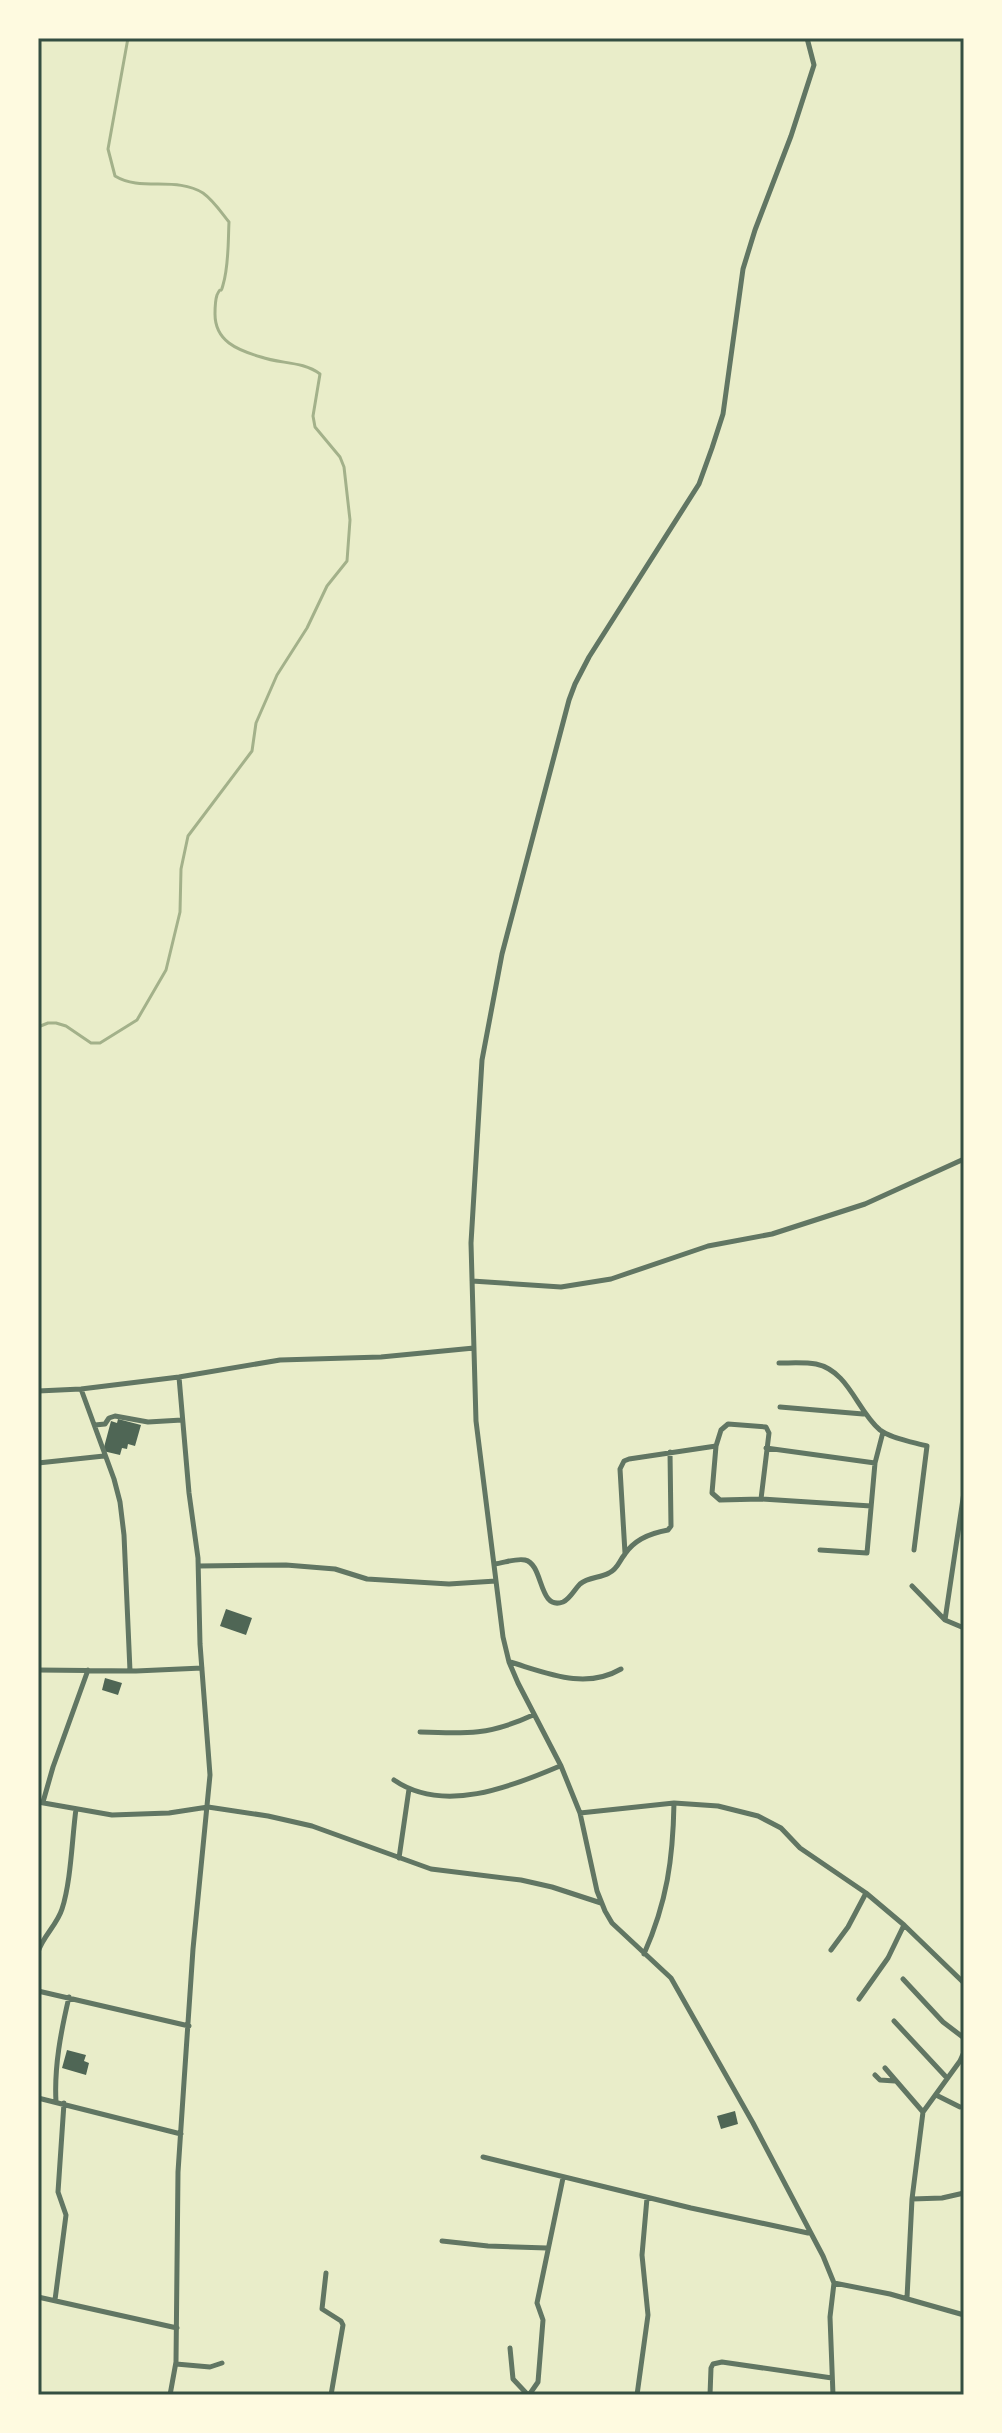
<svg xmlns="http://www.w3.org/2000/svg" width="1002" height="2433" viewBox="0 0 1002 2433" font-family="Manrope,sans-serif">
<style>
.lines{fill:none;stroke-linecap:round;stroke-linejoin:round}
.stream{stroke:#a3b18a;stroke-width:3}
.building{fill:#4f6655}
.minor{stroke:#617663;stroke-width:5}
.neatline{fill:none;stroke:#344e41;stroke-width:3}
</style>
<rect width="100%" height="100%" fill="#e9edc9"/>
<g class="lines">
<path class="stream" d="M38,1027L48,1023H56L66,1026L91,1043H100L137,1020L166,970L180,912L181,869L188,836L252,751L256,723L277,675L307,628L327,586L347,561L350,520L344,467L340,457L315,427L313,416L320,374C303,361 280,364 261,357C237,350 215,341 215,314C215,308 215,301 217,295C222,284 220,296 223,285C229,265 228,242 229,222C221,212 213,200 203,193C176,176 141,192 115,176L108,149L128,38"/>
</g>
<path class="building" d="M118,1419L141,1425L135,1446L128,1444L127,1449L122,1448L120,1455L103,1451L111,1421L117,1423Z
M226,1609L252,1618L246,1635L220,1626Z
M105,1678L122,1683L118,1695L102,1690Z
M67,2050L86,2055L84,2061L89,2063L86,2075L62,2068Z
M735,2111L738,2124L721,2129L717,2116Z"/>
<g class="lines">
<path class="minor" d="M807,38L814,65L791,136L755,230L743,269L723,414L712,448L699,484L589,657L575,684L569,700L502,954L482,1060L471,1243L476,1421L503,1637L509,1662L518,1683L561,1766L580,1813L597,1891L605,1911L612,1923L671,1978L753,2123L823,2256L834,2283L830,2317L833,2395
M472,1281L561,1287L611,1279L708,1246L772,1234L865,1204L964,1159
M779,1363C791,1363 805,1362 816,1364C849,1371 857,1411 880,1430C892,1439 913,1442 927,1446L914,1550
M81,1389L114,1479L120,1502L124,1535L130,1671
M38,1391L81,1389L179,1377L280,1360L381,1357L474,1348
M780,1407L863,1414
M95,1425L105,1424L109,1418L115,1416L148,1422L182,1420
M716,1446L712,1493L720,1500L761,1499L871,1506
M766,1448L875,1463
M38,1463L104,1456
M820,1550L867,1553L875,1463L883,1432
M625,1553L620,1469L624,1461L629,1459L716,1446L721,1430L728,1424L766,1427L769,1433L761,1499
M494,1564C504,1563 516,1558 525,1560C544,1564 538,1611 563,1602C570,1599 574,1590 580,1584C588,1577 600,1578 609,1573C618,1569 619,1561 625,1554C634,1540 651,1533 668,1530L671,1526L670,1452
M199,1566L286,1565L335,1569L367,1579L449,1584L496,1581
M912,1586L945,1620L964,1628
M945,1620L964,1492
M510,1662C547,1673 585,1690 621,1669
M38,1670L136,1671L202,1668
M420,1732C467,1734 490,1735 533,1715
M394,1780C443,1814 511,1787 560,1766
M38,1802L112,1815L169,1813L208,1807L268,1816L312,1826L431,1869L521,1880L552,1887L601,1903
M43,1802L53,1767L88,1670
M580,1813L674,1803L718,1806L758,1816L781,1828L800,1848L866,1893L904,1925L964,1983
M399,1858L409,1789
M831,1950L848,1927L866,1893
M38,1952C43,1936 57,1925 62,1909C71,1882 72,1838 76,1809
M644,1954C667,1902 673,1859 674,1803
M903,1979L943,2022L964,2038
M38,1991L189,2026
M859,1999L888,1958L904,1925
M894,2021L947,2078
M885,2068L923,2112
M875,2075L880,2080L895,2081
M936,2095L960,2107
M38,2098L181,2134
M56,2102C54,2067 61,2031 69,1997
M483,2157L691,2208L808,2233
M912,2199L942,2198L964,2193
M442,2241L488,2246L547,2248
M326,2273L322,2309L341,2321L343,2325L331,2395
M834,2283L890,2294L964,2315
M38,2297L177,2328
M907,2298L912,2199L923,2112L960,2061L964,2052
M55,2300L66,2215L58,2192L64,2103
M510,2348L513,2379L528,2395
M176,2364L210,2367L222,2363
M170,2395L176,2362L178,2172L184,2082L193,1949L210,1775L200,1644L198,1558L189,1493L179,1377
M529,2395L538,2382L543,2320L537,2303L563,2178
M637,2395L648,2315L642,2255L647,2198
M710,2395L711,2368L713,2364L722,2362L832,2378"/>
</g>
<rect width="1002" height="2433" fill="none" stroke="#fefae0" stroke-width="80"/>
<rect x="40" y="40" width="922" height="2353" class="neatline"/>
</svg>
